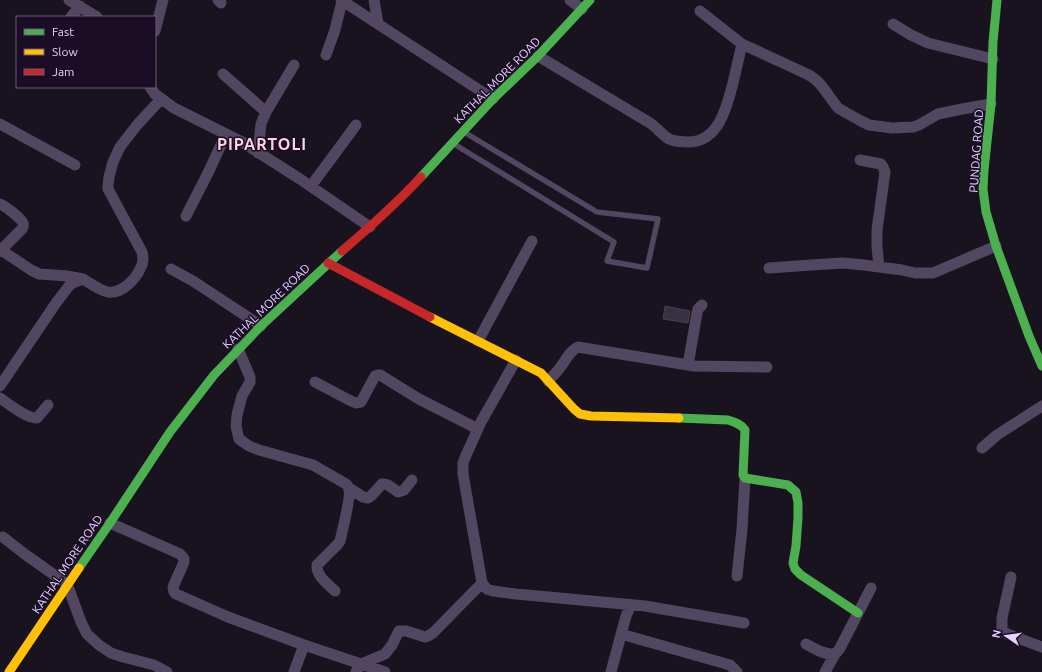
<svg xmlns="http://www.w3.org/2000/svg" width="1042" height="672" viewBox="0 0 1042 672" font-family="Ubuntu,sans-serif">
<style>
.building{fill:#393141;stroke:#493d53}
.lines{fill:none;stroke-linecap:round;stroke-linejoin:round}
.lane{stroke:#524760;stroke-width:5.5}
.street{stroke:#524760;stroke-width:11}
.fast{stroke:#4caf50;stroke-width:9}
.slow{stroke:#ffc107;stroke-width:9}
.jam{stroke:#c62828;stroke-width:9}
.labels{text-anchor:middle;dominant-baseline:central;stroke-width:3;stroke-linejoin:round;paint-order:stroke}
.street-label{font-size:12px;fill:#e7d1ff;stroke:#1a0d25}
.district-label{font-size:16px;font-weight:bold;letter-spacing:1px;fill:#ffd3df;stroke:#1a0d25}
</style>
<rect width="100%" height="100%" fill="#19131f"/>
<path class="building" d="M665,306L690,311L688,323L663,319Z"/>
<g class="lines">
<path class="lane" d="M454,144L614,242L607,261L647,268L658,219L597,212L464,132"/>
<path class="street" d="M69,0L97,17
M218,0L221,3
M341,0L493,99
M374,0L378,23
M570,0L582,9
M700,11L742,44L809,75L816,80L821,85L838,108L859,120L869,125L892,128L913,127L919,125L938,114L962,109L991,104
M71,17L80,6
M893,24L911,35L928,43L993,59
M155,31L163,0
M326,55L335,30L342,1
M538,56L650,123C656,127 661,133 666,137C672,142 682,142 690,142C719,141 727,106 733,83C736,70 739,57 742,44
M223,74L266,112
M150,87L155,94L174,108L242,142L300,179L370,227
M0,124L75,165
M258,153L261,124L266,112L294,65
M860,160L881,164L883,167L885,172L877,230V247L879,267
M311,186L356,125
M0,204C5,206 21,218 23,223C24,226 23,227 22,229L0,251
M186,216L208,173L226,134
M0,251L4,252L31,270L39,274L67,276L83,279
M769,268L811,265L843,263L864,265L902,270L915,273H933L996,246
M171,269L193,281L261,326
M478,341L532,241
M238,349L250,377V382L242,396L237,415L236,426L239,439L249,446L259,450L313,465L346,484C348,486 349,487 349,490C351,497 342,532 340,541L338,544L317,565C316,576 328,584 335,591
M516,360L481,422L467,453L463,463V474L482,583L487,589L493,591L516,594L645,606L744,623
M688,365L697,313L698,309L702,305
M548,381C552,377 556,373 559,369C565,362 569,351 578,347L694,366L767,367
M315,382L349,400L356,403L361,402L375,376L378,375H380L419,399L478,429
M0,386L56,303L69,286L72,283L83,279C90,283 99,290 108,292C122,294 136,279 141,267C144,262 143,257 142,252L108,189V186L109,177L113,162L120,147L137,125L161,99
M0,398C9,404 27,419 37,418L48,405
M982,448L997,435L1042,406
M349,488L363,497L368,498L371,496L382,484C388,483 393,489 398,492L404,490L412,480
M110,523L180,554L184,559V562L173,587L174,592L176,594L228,617L304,645L385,672
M3,537L26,555L67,584L81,622L87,634L99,645L111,653L123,657L154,665L167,672
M737,576L742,530L745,478
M1011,577L1002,618V630L1007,634L1042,647
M621,634L730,665L737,672
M806,644C813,648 827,657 836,653C837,652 839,650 840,648L871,588
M294,672L304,645
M356,672L361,664L385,654L392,645L399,631H406L425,637L428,636L433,633L482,583
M611,672L626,616L631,605
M825,672L835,654"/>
<path class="fast" d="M997,0L993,42L991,104L984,170L983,189L986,212L996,246L1029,336L1042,366
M421,177L493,99L538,56L590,0
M679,418L728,420C735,422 741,424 745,430L743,475L745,478L788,485L796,492L798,503V518L796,546L793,563L795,569L801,575L858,613
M79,568L110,523L170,432L214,375L261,326L342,251"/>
<path class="slow" d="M430,317L541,373L574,409L580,414L591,416L679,418
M9,672L79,568"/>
<path class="jam" d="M342,251C370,227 397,203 421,177
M328,263L430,317"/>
</g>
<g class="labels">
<g class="street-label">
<text transform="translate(497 80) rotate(-45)">KATHAL MORE ROAD</text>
<text transform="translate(976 151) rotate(-86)">PUNDAG ROAD</text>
<text transform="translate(266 306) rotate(-44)">KATHAL MORE ROAD</text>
<text transform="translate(67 564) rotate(-56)">KATHAL MORE ROAD</text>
</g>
<g class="district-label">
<text x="262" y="144">PIPARTOLI</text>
</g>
</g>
<rect x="16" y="16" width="140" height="72" fill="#1a0d25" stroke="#6c5b7c"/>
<rect x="24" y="29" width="20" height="6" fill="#4caf50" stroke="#6c5b7c"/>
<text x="52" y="36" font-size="12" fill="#e7d1ff">Fast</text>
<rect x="24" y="49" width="20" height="6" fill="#ffc107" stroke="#6c5b7c"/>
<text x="52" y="56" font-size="12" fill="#e7d1ff">Slow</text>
<rect x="24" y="69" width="20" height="6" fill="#c62828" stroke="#6c5b7c"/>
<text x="52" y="76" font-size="12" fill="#e7d1ff">Jam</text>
<g transform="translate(1006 636) rotate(283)" stroke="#1a0d25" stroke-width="3" paint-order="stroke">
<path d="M0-3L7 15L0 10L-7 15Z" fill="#e7d1ff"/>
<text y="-6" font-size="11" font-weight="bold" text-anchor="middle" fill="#e7d1ff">N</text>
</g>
</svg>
